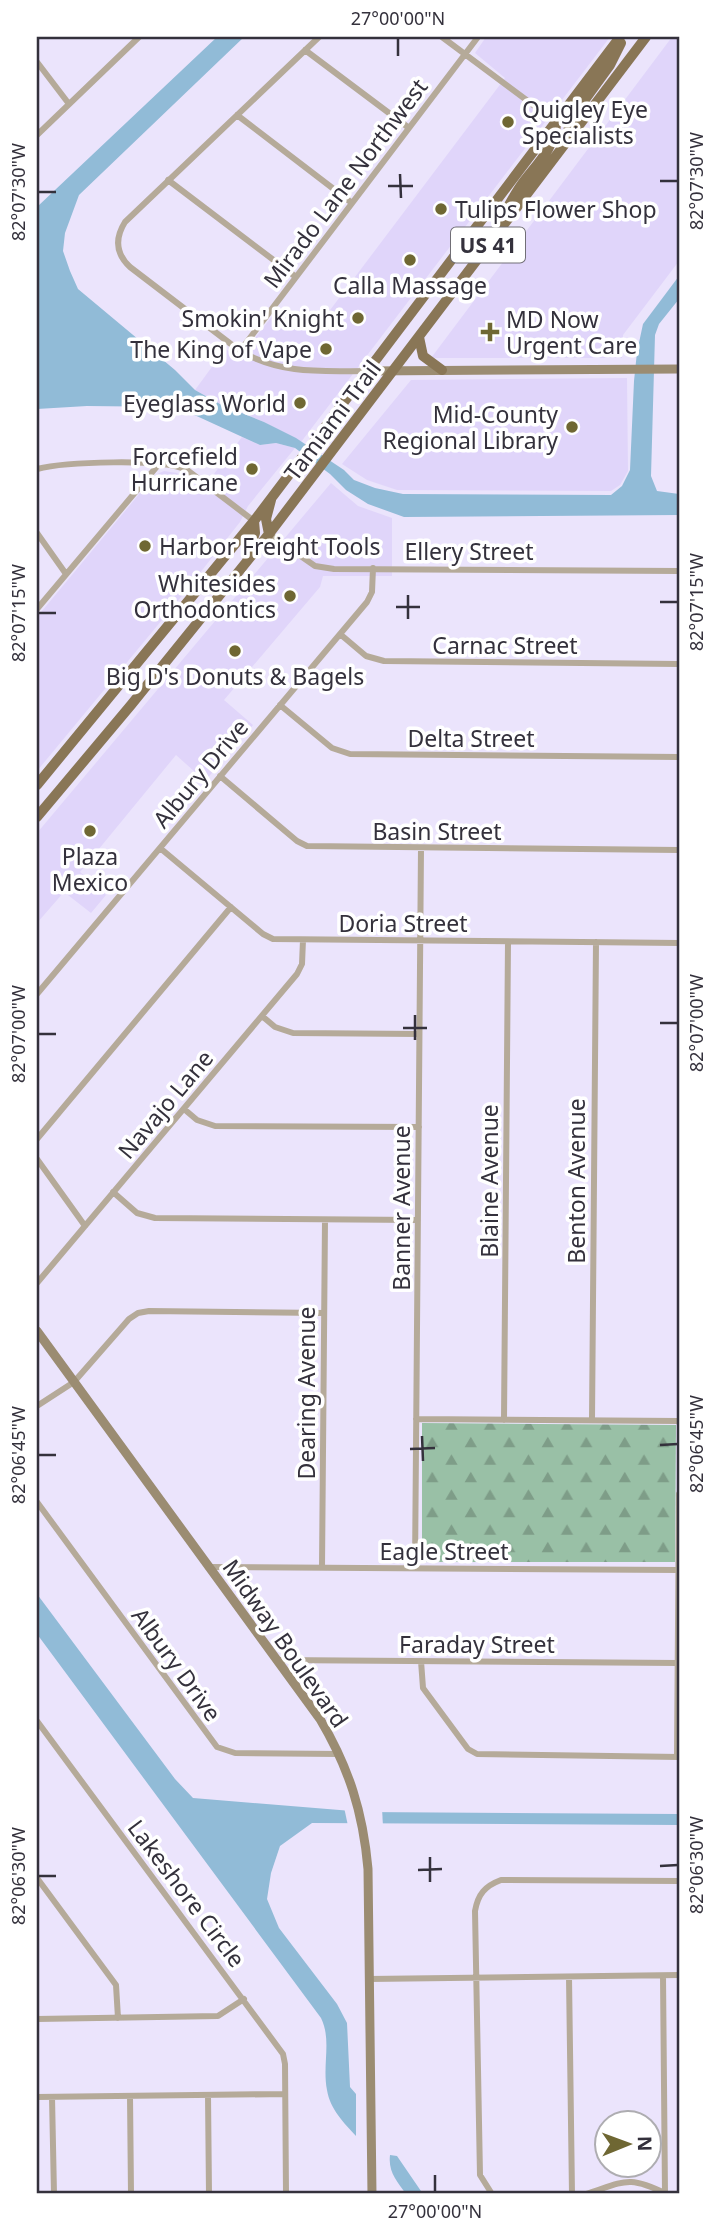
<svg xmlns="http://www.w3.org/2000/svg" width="716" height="2231" viewBox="0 0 716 2231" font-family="'Noto Sans',sans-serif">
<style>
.built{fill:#e0d5fa}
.forest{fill:url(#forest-firs)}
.water{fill:#91bbd7}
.pier{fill:#ebe4fc}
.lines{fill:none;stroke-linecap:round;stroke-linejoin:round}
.street{stroke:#b5aa99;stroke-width:6}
.secondary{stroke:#9b8c72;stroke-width:9}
.primary{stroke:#897656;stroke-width:10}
.ticks{fill:none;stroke:#34313c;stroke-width:2.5}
.poi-dot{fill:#6f6733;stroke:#fff;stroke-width:2.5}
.labels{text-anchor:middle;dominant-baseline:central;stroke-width:7;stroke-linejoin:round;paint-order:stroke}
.shield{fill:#fff;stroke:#716f76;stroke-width:2}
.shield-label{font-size:21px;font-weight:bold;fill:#34313c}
.poi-label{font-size:23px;fill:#34313c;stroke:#fff;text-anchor:end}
.street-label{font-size:23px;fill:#34313c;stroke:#fff}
.neatline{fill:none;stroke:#34313c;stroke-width:2.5}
.ticks-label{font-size:18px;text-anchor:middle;fill:#34313c}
</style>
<defs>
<pattern id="forest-firs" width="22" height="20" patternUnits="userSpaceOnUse" patternTransform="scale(1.75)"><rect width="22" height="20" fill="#99c0a6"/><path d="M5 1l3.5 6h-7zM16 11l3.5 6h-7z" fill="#7e9d88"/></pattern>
</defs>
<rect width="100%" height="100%" fill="#ebe4fc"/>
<path class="built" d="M486,37H610L301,442L264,422L220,404L195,390L225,349L240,357L278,309L312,334L505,78L475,53Z
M672,37H679V261L623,335L622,358H431Z
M627,378L628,471L620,485L611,491L397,490L367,480L342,464L411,380Z
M242,437L260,445L276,443L295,448L248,506L240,522L181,597L37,771V617L155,475L164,471L177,473L201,491Z
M331,483L358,506L392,518V576H323L320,587L224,700L253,725L205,781L176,755L80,872L106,895L91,913L64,892L37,923V833Z"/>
<path class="forest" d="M422,1423L676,1425L675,1562H422Z"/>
<path class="water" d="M217,37H244L79,195L65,233L63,251L70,271L78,289L175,370L195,390L220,404L264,422L296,438L344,470L354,480L375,488L403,494L611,495L622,486L630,470L634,381L637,352L643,324L679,276V299L659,324L655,335L651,476L657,491L679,494V515L404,517L368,504L346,490L330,474L295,448L276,443L260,445L177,407L87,406L37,409V207Z
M37,1594L175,1779L193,1798L364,1812L679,1814V1825L312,1823L280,1846L271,1873L267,1899L279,1928L337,2004L347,2023L350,2087L356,2094V2136C344,2123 330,2109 327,2090C322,2065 332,2040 321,2018L37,1634Z
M390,2155L397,2156L423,2194H406C397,2181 388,2172 390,2155Z"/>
<path class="pier" d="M344,1807L382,1809L383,1826H348Z"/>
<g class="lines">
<path class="street" d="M319,37L125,222C115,238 115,253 130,267L240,351C282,375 322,371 368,371
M442,37L556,122
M305,50L409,128
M37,62L69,104
M237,115L352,203
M37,135L139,37
M168,180L296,277
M240,351L478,37
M37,469C64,462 163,458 187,470L254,521
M37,533L66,574
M269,534L315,566L334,569L679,571
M37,609L159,464
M340,634L366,656L384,661L679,664
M280,705L332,748L350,754L679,757
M220,776L297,841L307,846L679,850
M160,848L263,934L273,939L679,943
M37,994L367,602L372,592L373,568
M262,1016L275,1027L293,1033L419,1034
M184,1109L197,1120L215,1126L419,1127
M37,1139L231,907
M37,1159L85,1226
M113,1192L137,1213L155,1218L418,1220
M37,1283L297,974L302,964L303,940
M37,1406L74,1382L129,1319L138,1313L149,1311L324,1313
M416,1419L679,1421
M504,1420L508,942
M592,1420L596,942
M37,1502L217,1747L235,1753L339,1754
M208,1567L679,1570
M322,1567L325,1220
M415,1568L421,848
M276,1660L678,1663
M421,1661L423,1688L468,1749L477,1754L679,1757
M37,1721L283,2054L285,2064L286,2194
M677,1757L679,1494
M37,1878L116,1985L118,2018
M663,1976L665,2193
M569,1977L572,2194
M369,1979L679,1975
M37,2019L218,2016L244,1999
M208,2095L209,2194
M130,2096L131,2194
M37,2097L285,2094
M52,2097L54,2194
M492,2194L480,2175L475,1911C478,1894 485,1886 501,1880L679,1881
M586,2194C626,2181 628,2175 667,2194"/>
<path class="secondary" d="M368,371L679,369
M37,1331L320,1719C349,1768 363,1812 368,1869L372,2194"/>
<path class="primary" d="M568,139L569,124L573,116L610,65L621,43
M502,218C508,207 514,195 522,184C535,166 556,147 556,123
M419,337L423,356L442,370
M269,534L266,519L271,500
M247,556L255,533L254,521
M37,785L254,521L620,37
M37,817L131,705L269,534L646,37"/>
</g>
<path class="ticks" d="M398,38V56M400,174L401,198M660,181H678M388,186H413M38,192H56M408,595V619M660,602H678M396,607H420M38,613H56M415,1015V1040M660,1023H678M403,1028H427M38,1034H56M422,1436L423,1461M660,1445L678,1444M410,1449L435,1448M38,1455H56M430,1857V1882M660,1866L678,1865M418,1870L442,1869M38,1876H56M435,2175V2192"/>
<g class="poi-dot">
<circle cx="508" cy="122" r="7"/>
<circle cx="441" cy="209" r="7"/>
<circle cx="410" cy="260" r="7"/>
<circle cx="358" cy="318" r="7"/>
<path d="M486.5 321.5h7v7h7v7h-7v7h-7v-7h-7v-7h7z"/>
<circle cx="326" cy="349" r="7"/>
<circle cx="300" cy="403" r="7"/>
<circle cx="572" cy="427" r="7"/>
<circle cx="252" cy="469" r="7"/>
<circle cx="145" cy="546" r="7"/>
<circle cx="290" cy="596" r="7"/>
<circle cx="235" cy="651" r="7"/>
<circle cx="90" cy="831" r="7"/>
</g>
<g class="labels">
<rect class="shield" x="451" y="227.5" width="74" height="35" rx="5"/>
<g class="shield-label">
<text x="488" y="245">US 41</text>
</g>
<g class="poi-label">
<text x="522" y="109" text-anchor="start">Quigley Eye<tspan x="522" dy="26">Specialists</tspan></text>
<text x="455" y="209" text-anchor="start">Tulips Flower Shop</text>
<text x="410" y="285" text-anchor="middle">Calla Massage</text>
<text x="344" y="318">Smokin' Knight</text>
<text x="506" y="319" text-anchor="start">MD Now<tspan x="506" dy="26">Urgent Care</tspan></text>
<text x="312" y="349">The King of Vape</text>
<text x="286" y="403">Eyeglass World</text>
<text x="558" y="414">Mid-County<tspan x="558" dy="26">Regional Library</tspan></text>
<text x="238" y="456">Forcefield<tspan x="238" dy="26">Hurricane</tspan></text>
<text x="159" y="546" text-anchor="start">Harbor Freight Tools</text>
<text x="276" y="583">Whitesides<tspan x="276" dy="26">Orthodontics</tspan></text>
<text x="235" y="676" text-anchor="middle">Big D's Donuts &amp; Bagels</text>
<text x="90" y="856" text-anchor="middle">Plaza<tspan x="90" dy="26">Mexico</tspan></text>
</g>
<g class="street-label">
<text transform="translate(345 183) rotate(-53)">Mirado Lane Northwest</text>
<text transform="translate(332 420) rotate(-53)">Tamiami Trail</text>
<text x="469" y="551">Ellery Street</text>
<text x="505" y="645">Carnac Street</text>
<text x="471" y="738">Delta Street</text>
<text transform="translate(200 773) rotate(-50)">Albury Drive</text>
<text x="437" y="831">Basin Street</text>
<text x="403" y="923">Doria Street</text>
<text transform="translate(165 1104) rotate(-50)">Navajo Lane</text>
<text transform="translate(489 1181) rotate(-90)">Blaine Avenue</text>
<text transform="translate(576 1181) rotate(-90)">Benton Avenue</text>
<text transform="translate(401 1208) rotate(-90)">Banner Avenue</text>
<text transform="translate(306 1393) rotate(-90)">Dearing Avenue</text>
<text x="444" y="1551">Eagle Street</text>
<text transform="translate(286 1643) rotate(55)">Midway Boulevard</text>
<text x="477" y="1644">Faraday Street</text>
<text transform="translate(177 1664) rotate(54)">Albury Drive</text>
<text transform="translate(187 1893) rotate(53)">Lakeshore Circle</text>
</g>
</g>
<rect width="716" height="2231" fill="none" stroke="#ffffff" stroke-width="77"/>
<g transform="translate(628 2144) rotate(89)"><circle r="33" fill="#ffffff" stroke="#aeadb1" stroke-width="2"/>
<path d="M0-5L12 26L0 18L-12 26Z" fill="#6f6733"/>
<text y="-10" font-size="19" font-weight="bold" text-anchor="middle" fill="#34313c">N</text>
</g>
<rect x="38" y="38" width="640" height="2154" class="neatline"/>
<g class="ticks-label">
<text x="398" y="25">27°00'00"N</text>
<text transform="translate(697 181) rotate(-90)" y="6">82°07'30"W</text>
<text transform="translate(19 192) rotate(-90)" y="6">82°07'30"W</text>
<text transform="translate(697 602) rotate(-90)" y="6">82°07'15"W</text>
<text transform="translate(19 613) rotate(-90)" y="6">82°07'15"W</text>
<text transform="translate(697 1023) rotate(-90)" y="6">82°07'00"W</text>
<text transform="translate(19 1034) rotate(-90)" y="6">82°07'00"W</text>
<text transform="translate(697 1444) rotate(-90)" y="6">82°06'45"W</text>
<text transform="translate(19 1455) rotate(-90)" y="6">82°06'45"W</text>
<text transform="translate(697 1865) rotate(-90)" y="6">82°06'30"W</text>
<text transform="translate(19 1876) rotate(-90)" y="6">82°06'30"W</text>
<text x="435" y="2218">27°00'00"N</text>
</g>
</svg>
